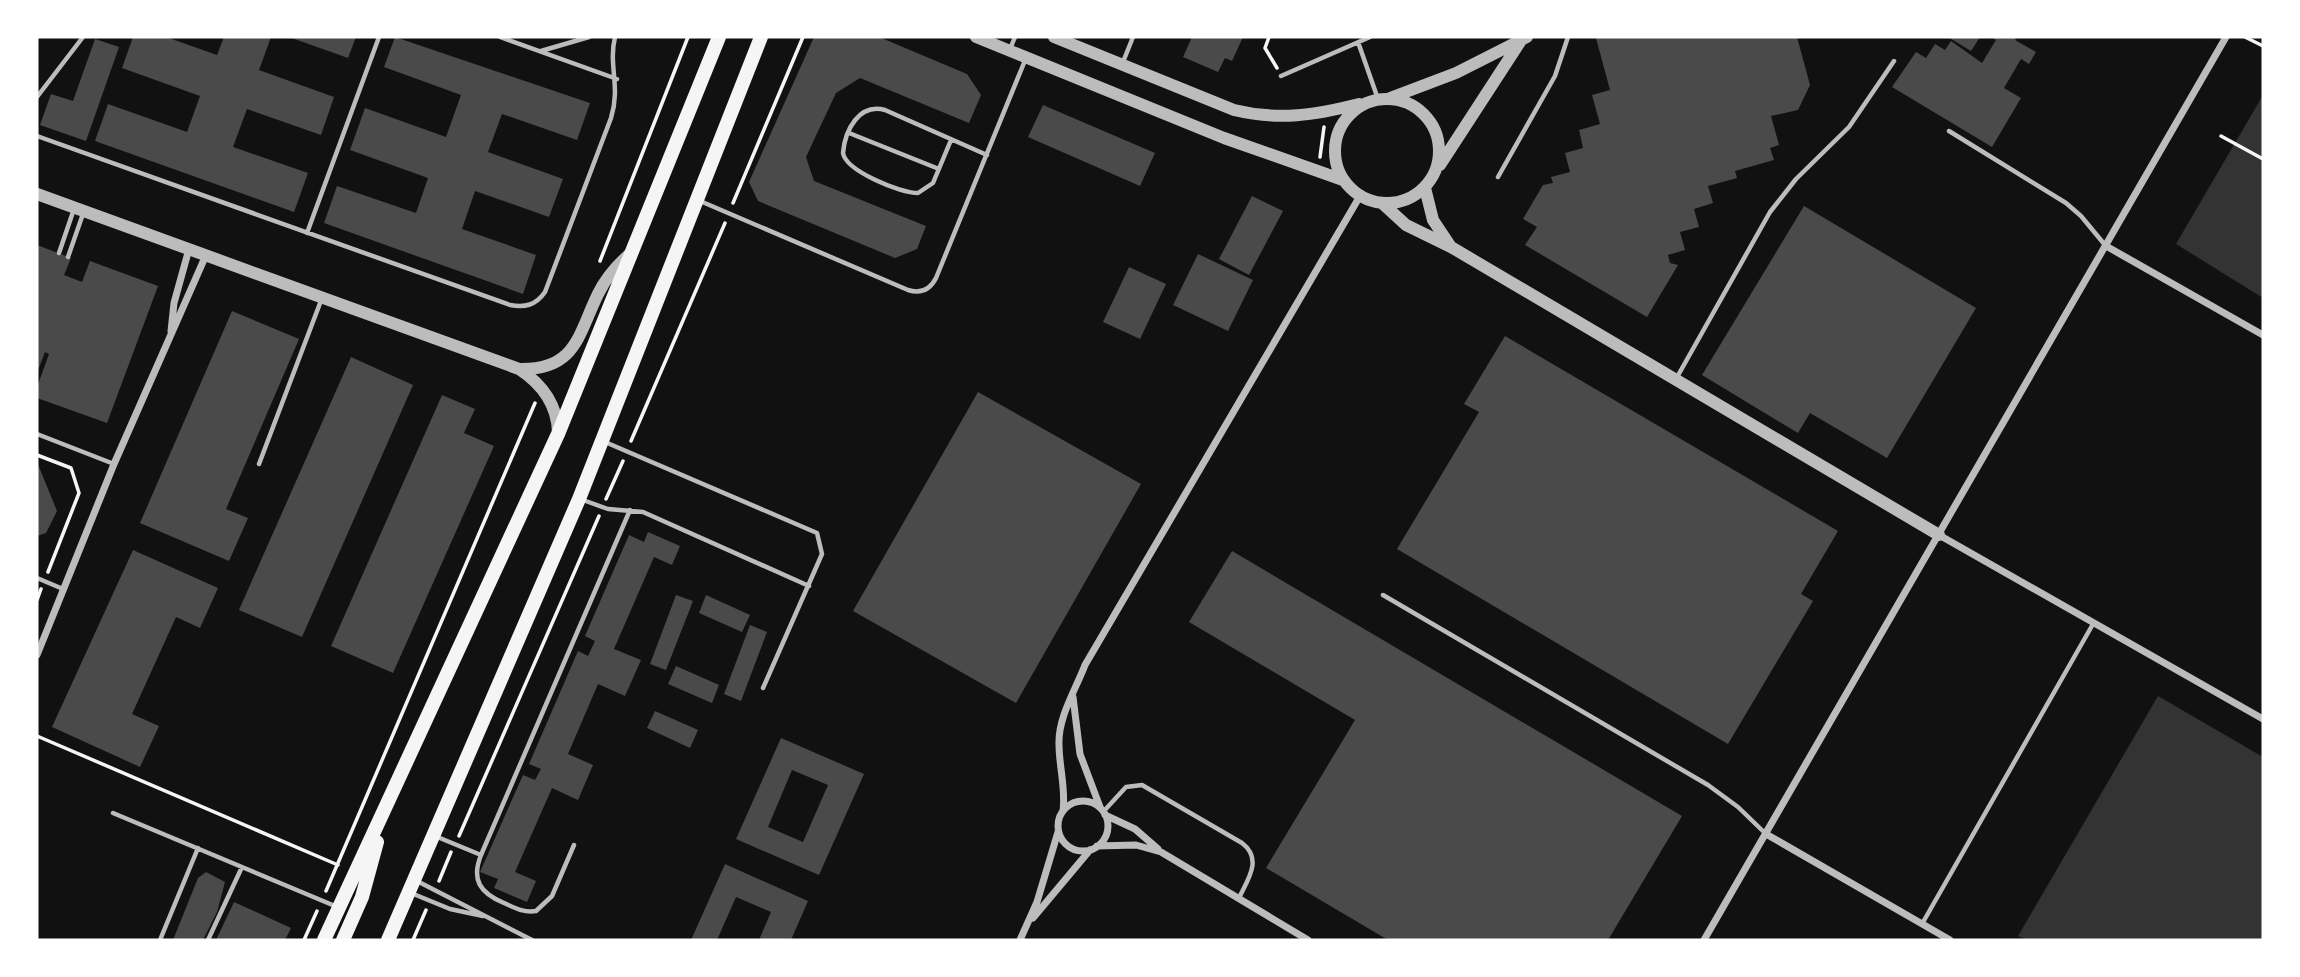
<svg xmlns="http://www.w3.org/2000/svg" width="2300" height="977" viewBox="0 0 2300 977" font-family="'PT Sans Narrow',sans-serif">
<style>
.water{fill:#333}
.building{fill:#4a4a4a;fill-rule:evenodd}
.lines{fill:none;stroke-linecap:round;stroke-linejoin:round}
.path{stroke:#f5f5f5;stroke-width:3.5}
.service{stroke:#bcbcbc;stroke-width:4.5}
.minor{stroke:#bcbcbc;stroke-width:7}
.tertiary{stroke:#bcbcbc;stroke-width:12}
.primary{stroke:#f5f5f5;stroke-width:14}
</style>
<rect width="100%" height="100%" fill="#111"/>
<path class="water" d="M2263,95V298L2176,244Z
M2158,696L2263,757V940H2027L2018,936Z"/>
<path class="building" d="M133,37H166L217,55L224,37H271L259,70L334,97L321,135L247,109L233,147L308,173L294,212L95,141L108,104L187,132L200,96L122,68Z
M289,37H356L348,58Z
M395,37L590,103L577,140L502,114L488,152L563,179L549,217L475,191L462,229L536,255L523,294L324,223L337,186L416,213L428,178L350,150L365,108L446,137L461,95L384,67Z
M814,37H879L967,74L981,95L969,123L860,78L836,93L806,157L814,181L926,226L917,249L895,258L758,201L749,182Z
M1192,37H1243L1232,61L1225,58L1218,72L1183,57Z
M1601,37H1797L1810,85L1798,110L1771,116L1779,145L1770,148L1774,160L1735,171L1737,178L1708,186L1713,203L1694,209L1699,227L1680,232L1685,250L1668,255L1670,263L1678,265L1647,317L1525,245L1537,227L1523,219L1543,185L1553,183L1551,177L1570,172L1565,153L1583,148L1579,130L1600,124L1592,95L1610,90L1596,38Z
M1948,37H1980L1971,51Z
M1991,37H2017L2015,40L2036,52L2029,64L2021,59L2004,88L2021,98L1992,147L1892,87L1916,52L1926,58L1935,44L1945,50L1951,41L1982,63L1996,40Z
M95,39L119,47L86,141L40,125L51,94L73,101Z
M1043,105L1155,153L1140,186L1028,137Z
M1252,196L1283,211L1249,275L1219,259Z
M1804,206L1976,308L1887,458L1810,413L1798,433L1702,375Z
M37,245L71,258L64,275L82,282L90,261L158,286L107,423L37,398V387L49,354L45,352L37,373Z
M1198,254L1253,280L1228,331L1173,305Z
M1129,267L1166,284L1140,339L1103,322Z
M232,311L299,339L226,509L248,518L229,561L140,523Z
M1505,336L1838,531L1801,594L1813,601L1728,744L1397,549L1479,412L1464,404Z
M351,357L413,385L302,637L239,610Z
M978,392L1141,484L1016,703L853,611Z
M442,395L475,409L464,433L494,446L393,673L331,646Z
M37,462L57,511L46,533L37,536Z
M648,532L680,546L672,565L654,557L614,649L641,660L625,696L598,684L568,754L593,765L578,800L552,788L515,872L536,881L527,902L494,888L498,879L480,872L523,775L535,780L541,769L529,764L578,651L588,656L595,641L585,636L629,535L644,542Z
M133,550L218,588L200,628L176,617L132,714L159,726L140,767L52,727Z
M1232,551L1682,816L1608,940H1388L1266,868L1355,720L1189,622Z
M676,595L693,601L666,670L650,664Z
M706,595L750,615L742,632L699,613Z
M750,625L767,632L741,701L724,694Z
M676,666L719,685L712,703L668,684Z
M655,711L698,730L690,748L647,728Z
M781,738L864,774L819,875L736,839ZM792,770L828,785L803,842L768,827Z
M725,864L808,901L791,940H759L771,912L736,897L717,940H691Z
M206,872L225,882L217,912L203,940H173L198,878Z
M234,902L291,928L285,940H216Z"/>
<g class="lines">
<path class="path" d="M1269,37L1265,48L1277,68
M2245,37L2263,46
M2221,136L2263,159
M1320,157L1324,127
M733,203L803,37
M600,261L688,37
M631,441L725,223
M37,455L71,468L79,493L48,572
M606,499L623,461
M37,600L41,589
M37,736L338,865
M459,836L599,516
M439,881L451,852
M326,891L535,403
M304,940L317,911
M413,940L426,910"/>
<path class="service" d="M500,37L617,79
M1358,42L1378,99
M1010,49L1015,37
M541,51L589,37
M1123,62L1133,37
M1281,76L1370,37
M37,97L83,37
M1949,131L2066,203L2081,216L2105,245
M849,133L939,169
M37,136L510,305C525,308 536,305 545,292L611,118C621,86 608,66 615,37
M951,140L933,183L918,193C900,193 846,171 843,153C845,130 859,103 885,110L987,155
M1498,177L1555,76L1568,37
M700,201L908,290C921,294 930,290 936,278L1026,58
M307,233L379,37
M59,253L74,209
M68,257L84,211
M1676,379L1770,212L1796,179L1849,127L1894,61
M37,434L114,464
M605,442L817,533L822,554L763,688
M259,464L322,298
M583,500L608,509L643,512L809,586
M37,578L63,589
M1383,595L1708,785L1738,807L1766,834
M1103,812L1126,787L1142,785L1242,843C1263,859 1248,879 1239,898
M113,813L335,906
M435,836L481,855
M574,845L552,896L536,911C524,913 515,908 504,903C480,893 471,880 481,855L630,510
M415,880L532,940
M411,893L450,909L483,916
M1922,924L2093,624
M160,940L198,848
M208,940L242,867"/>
<path class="minor" d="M2106,246L2263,335
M171,331L174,303L189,249
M1939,535L2263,719
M37,655L114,464L206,255
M1073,697L1080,754L1100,807
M1058 826a25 25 0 1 1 50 0a25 25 0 1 1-50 0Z
M1063,811C1066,788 1059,767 1059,744C1058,717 1076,689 1085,665L1360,196
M1105,815L1135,829L1158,849
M1766,834L1950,940
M1097,846L1136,845L1161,852L1308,940
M1033,918L1090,850
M1020,940L1037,902L1058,832
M1704,940L2226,37"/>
<path class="tertiary" d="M976,37L1224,138L1343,180
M1054,37L1234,110C1279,121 1315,115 1359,104
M1390,98L1456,73L1527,37
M1335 151a52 52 0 1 1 104 0a52 52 0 1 1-104 0Z
M1440,165L1520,42
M1425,188L1433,220L1451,247
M37,194L519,369C542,384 557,404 558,432
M1382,203L1406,225L1451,247L1939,535
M520,369C576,370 578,335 598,294C606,277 618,264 632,252"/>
<path class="primary" d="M324,940L558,434L719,37
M343,940L362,897L377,842
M388,940L579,499L761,37"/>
</g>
<rect width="2300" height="977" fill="none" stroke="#ffffff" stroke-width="77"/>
</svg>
